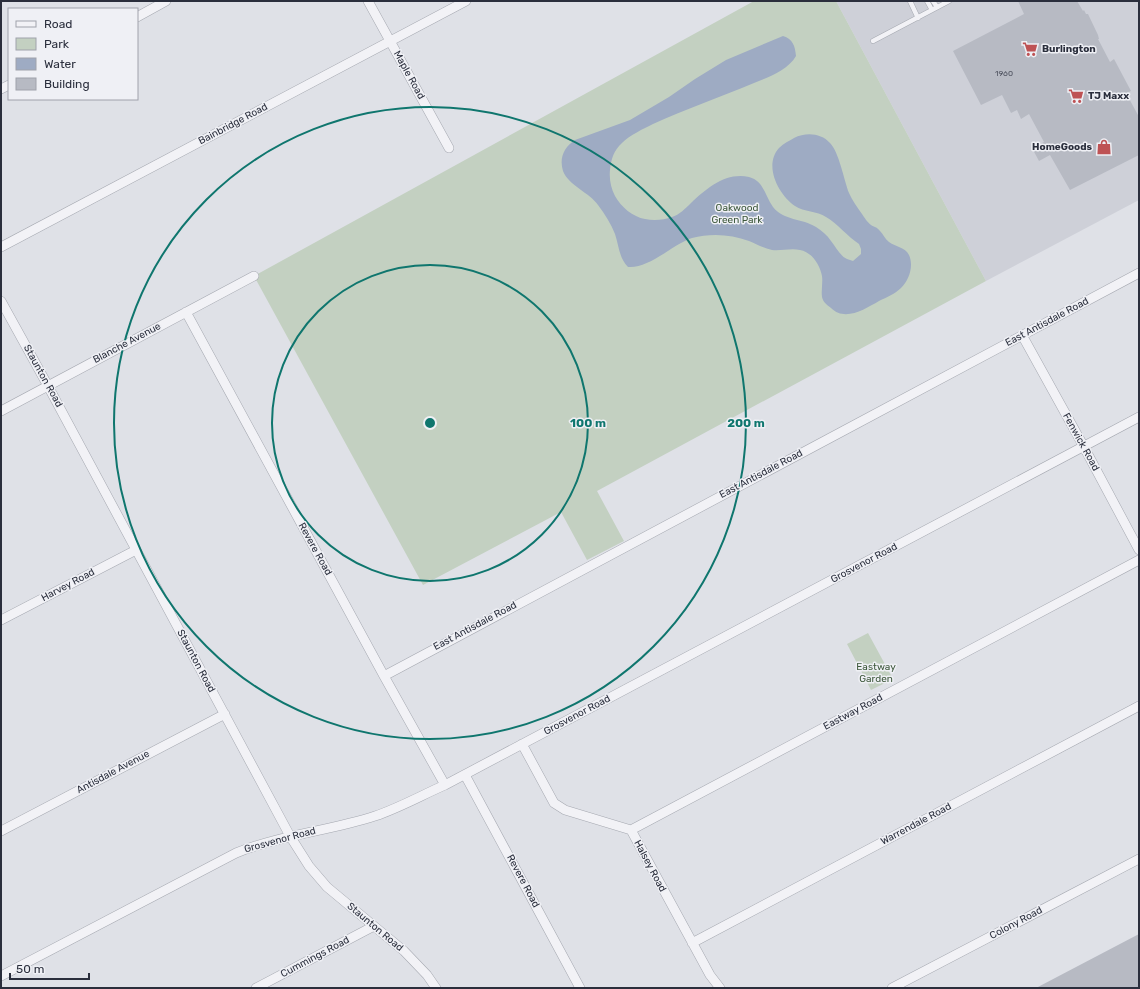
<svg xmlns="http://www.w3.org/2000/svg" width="1140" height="989" viewBox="0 0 1140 989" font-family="Rubik,sans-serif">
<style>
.built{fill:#ced0d8}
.green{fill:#c3d0c1}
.water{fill:#9eabc3}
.building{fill:#b7bac3}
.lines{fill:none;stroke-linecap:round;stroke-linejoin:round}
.service-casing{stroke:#a5a8b0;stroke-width:5.5}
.minor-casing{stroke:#a5a8b0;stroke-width:10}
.service{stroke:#f2f2f6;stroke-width:4.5}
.minor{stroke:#f2f2f6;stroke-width:9}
.ring{fill:none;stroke:#0f766e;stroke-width:2}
.labels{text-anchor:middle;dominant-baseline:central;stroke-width:3;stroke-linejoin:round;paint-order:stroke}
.number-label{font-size:8px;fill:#4d515e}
.poi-label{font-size:10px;font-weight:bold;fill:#2a2e3c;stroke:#eff0f5;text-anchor:start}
.street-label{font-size:10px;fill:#2a2e3c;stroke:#eff0f5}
.park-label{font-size:10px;fill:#3b5639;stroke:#eff0f5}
.centre{fill:#0f766e;stroke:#eff0f5;stroke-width:2}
.ring-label{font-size:12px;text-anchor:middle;font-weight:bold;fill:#0f766e;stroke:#eff0f5;stroke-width:3;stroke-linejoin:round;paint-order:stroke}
</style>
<rect width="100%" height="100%" fill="#dfe1e7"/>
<path class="built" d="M836,1H1139V200L986,281Z"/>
<path class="green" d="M754,1H836L986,281L597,491L624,541L587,560L561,512L423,585L254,276Z
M868,633L893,679L871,690L847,644Z"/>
<path class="water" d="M783,36C793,39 795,46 796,56C788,70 769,77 754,83C720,97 686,109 653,124C643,129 630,135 622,143C614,150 611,159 610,170C609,179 611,188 615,196C621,207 633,217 645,219C654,221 664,220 672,217C679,215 686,208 691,203C707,188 726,172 749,177C764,181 765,196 773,207C784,221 802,218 816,227C822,231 827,235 831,241C836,247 840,256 847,259C849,260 851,260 853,261L861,254V249L859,244C847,236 838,224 826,217C817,211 804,212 795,206C779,195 763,166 779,148C784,143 789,141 794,138C806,132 821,133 830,143C839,152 844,180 849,193C852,200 857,207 862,214C864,217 868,223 871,225C874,227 877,227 880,231C883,234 885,239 889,242C896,247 905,247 909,255C914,266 909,280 901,288C895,294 887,297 879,301C865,309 845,322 831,308C827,305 823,302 822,297C821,290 823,283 822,276C820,265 812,252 800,250C791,248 781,251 772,250C763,248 756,244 749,241C731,234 710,233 692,238C673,244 649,269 628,267C619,258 619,246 615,234C611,224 605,214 598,205C590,193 568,185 563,171C559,158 564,147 575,140L630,120L669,97L695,79L726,60Z"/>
<path class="building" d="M1018,1H1077L1083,11L1084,10L1086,14H1088L1098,35L1099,39H1098L1110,62L1114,59L1131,91L1126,93L1139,117V155L1070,190L1050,155L1039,161L1032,148L1044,142L1029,114L1021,119L1017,110L1011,113L1002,95L981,105L953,51L1024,14Z
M1139,934V988H1036Z"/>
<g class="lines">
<g class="service-casing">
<path id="service" d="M910,1L918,18
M927,1L932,10
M933,1L937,7
M873,41L949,1"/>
</g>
<g class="minor-casing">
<path id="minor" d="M368,1L449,148
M137,17L166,1
M1,89L9,85
M1,247L466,1
M1,301L48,386L290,836L309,866L327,887L404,951L427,975L436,988
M186,312L384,676L445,785
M1022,335L1084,447L1139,550
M1,411L254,276
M1,620L136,550
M384,676L1139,273
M522,744L554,803L565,810L631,830L710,975L720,988
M465,775L580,988
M631,830L1139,560
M1,831L225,714
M692,943L1139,706
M1,976L236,853C280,835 329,831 375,816C399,808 422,795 445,785L1139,417
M256,988L374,926
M892,988L1139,859"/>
</g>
<use href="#service" class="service"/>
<use href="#minor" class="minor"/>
</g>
<g class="ring">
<circle cx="430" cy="423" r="158"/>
<circle cx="430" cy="423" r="316"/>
</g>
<defs>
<g id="supermarket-bare" transform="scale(1.2)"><path d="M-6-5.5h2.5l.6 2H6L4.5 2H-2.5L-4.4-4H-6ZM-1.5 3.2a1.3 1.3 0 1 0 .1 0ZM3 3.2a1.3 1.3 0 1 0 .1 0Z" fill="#be5254" stroke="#eff0f5" stroke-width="2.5" paint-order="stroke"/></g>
<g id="shop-bare" transform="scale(1.2)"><path d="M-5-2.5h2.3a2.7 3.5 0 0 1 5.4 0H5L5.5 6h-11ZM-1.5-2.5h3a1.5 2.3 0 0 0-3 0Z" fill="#be5254" stroke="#eff0f5" stroke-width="2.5" paint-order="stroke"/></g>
</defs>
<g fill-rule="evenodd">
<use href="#supermarket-bare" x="1030" y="49"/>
<use href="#supermarket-bare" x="1076" y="96"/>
<use href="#shop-bare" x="1104" y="147"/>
</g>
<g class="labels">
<g class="number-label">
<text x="1004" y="73">1960</text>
</g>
<g class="poi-label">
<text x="1042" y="49">Burlington</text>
<text x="1088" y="96">TJ Maxx</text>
<text x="1092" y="147" text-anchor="end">HomeGoods</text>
</g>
<g class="street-label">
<text transform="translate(409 75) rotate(61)">Maple Road</text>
<text transform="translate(233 124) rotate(-28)">Bainbridge Road</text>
<text transform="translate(1047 322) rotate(-28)">East Antisdale Road</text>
<text transform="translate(127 343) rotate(-28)">Blanche Avenue</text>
<text transform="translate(43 376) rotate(61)">Staunton Road</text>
<text transform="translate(1081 442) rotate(61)">Fenwick Road</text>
<text transform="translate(761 474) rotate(-28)">East Antisdale Road</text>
<text transform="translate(315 549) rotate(61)">Revere Road</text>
<text transform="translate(864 563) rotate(-28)">Grosvenor Road</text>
<text transform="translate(68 585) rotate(-28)">Harvey Road</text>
<text transform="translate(475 626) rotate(-28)">East Antisdale Road</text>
<text transform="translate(196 661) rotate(62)">Staunton Road</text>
<text transform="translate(853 712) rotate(-28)">Eastway Road</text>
<text transform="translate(577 715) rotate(-28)">Grosvenor Road</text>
<text transform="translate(113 772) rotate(-28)">Antisdale Avenue</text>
<text transform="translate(916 824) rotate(-28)">Warrendale Road</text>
<text transform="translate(280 840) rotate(-15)">Grosvenor Road</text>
<text transform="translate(650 866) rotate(62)">Halsey Road</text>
<text transform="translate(523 881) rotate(62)">Revere Road</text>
<text transform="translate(1016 923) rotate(-28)">Colony Road</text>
<text transform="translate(375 927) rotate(40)">Staunton Road</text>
<text transform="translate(315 957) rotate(-28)">Cummings Road</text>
</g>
<g class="park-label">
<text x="737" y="208">Oakwood<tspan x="737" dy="12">Green Park</tspan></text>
<text x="876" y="667">Eastway<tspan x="876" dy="12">Garden</tspan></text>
</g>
</g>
<circle cx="430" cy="423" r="6" class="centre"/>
<g class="ring-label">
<text x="588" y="427">100 m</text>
<text x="746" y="427">200 m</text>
</g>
<rect width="1140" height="989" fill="none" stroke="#2a2e3c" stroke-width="4"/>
<rect x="8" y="8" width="130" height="92" fill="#eff0f5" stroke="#a0a2ab"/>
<rect x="16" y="21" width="20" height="6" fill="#f2f2f6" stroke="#a0a2ab"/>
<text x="44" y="28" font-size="12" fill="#2a2e3c">Road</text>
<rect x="16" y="38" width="20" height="12" fill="#c3d0c1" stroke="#a0a2ab"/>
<text x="44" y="48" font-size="12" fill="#2a2e3c">Park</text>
<rect x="16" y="58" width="20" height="12" fill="#9eabc3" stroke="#a0a2ab"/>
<text x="44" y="68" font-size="12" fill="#2a2e3c">Water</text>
<rect x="16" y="78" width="20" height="12" fill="#b7bac3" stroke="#a0a2ab"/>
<text x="44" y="88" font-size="12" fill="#2a2e3c">Building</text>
<path d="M10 973v6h79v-6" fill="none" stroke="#2a2e3c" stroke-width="2"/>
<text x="16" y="973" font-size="12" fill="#2a2e3c" stroke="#eff0f5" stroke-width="3" paint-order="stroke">50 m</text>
</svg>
